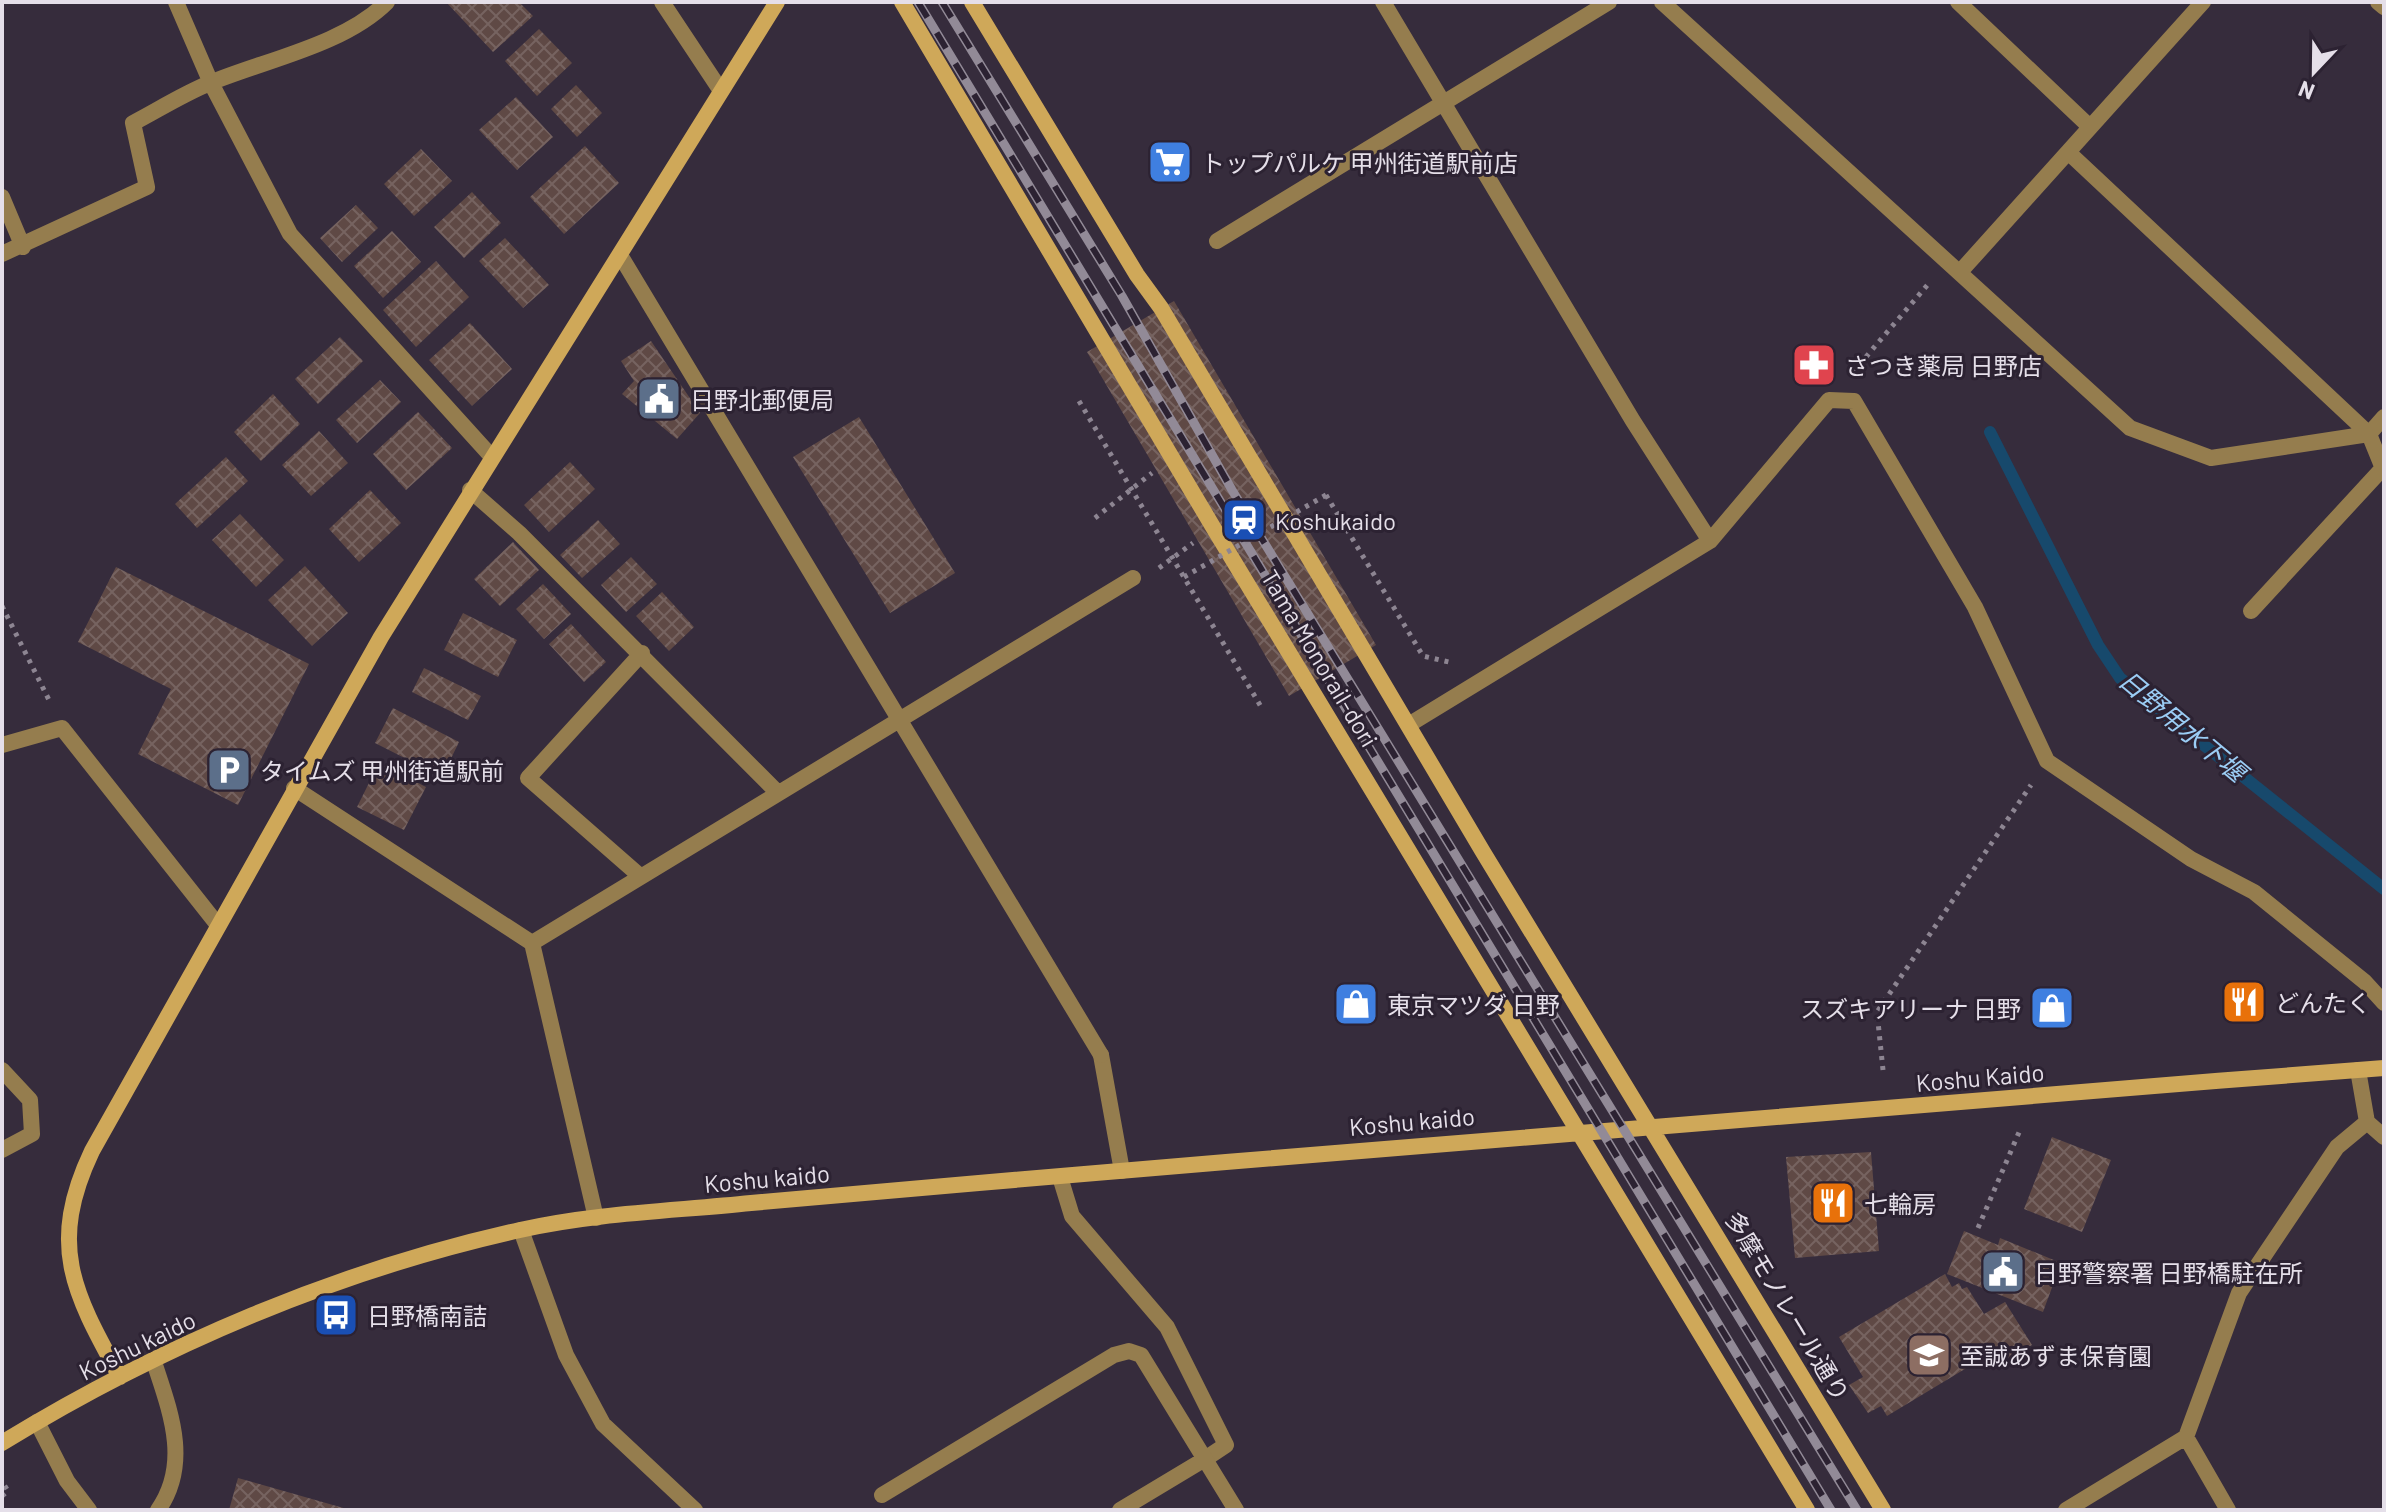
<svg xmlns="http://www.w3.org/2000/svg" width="2386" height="1512" viewBox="0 0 2386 1512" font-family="Barlow,'Noto Sans JP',sans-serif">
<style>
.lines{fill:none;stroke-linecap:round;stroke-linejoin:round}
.stream{stroke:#17496c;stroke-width:12}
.building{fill:url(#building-cross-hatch)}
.path{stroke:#8d8592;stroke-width:5;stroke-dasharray:4 6;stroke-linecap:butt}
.lane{stroke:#957d4e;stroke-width:16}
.street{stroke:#957d4e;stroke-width:16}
.secondary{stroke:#cfa859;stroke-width:16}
.rail-casing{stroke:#928a97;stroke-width:9}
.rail{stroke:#2c2232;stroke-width:6;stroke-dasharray:18;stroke-linecap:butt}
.path-bridge{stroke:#8d8592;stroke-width:5;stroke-dasharray:4 6;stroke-linecap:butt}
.labels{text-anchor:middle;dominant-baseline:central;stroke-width:6;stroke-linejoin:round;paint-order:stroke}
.poi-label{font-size:24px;fill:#e5dfe9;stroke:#2c2232;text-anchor:start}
.street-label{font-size:24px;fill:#e5dfe9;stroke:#2c2232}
.water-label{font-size:26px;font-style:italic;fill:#9bcdf5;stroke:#2c2232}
</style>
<defs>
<pattern id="building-cross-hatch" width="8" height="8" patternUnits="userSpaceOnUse" patternTransform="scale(2)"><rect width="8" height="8" fill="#5f4945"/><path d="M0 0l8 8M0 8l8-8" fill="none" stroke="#766360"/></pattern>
</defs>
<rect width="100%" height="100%" fill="#362c3c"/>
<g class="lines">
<path class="stream" d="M1990,432L2098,645L2120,678L2384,889"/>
</g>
<path class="building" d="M446,2H519L533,16L493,52Z
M539,29L572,63L537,96L505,61Z
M576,85L602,113L577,137L551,109Z
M516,97L553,137L517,170L479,130Z
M585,146L619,183L564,234L530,197Z
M421,149L452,181L414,216L384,184Z
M472,192L501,223L464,258L434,227Z
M356,205L378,228L342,262L320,238Z
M392,231L421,262L383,298L354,266Z
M505,238L549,285L523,308L479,261Z
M436,261L469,297L416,347L383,310Z
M1174,301L1376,645L1289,696L1087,352Z
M470,323L512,369L472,406L429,360Z
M340,337L363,361L318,404L295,379Z
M651,341L700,413L677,439L622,394L634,381L621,361Z
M380,380L401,402L357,443L336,420Z
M273,394L300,424L261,461L234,432Z
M418,412L452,448L406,490L373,454Z
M859,417L955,573L890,613L793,457Z
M319,431L348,463L311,496L282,465Z
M226,457L248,481L197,528L175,504Z
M570,462L595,489L549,532L524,505Z
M370,490L401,523L359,562L329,529Z
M240,514L284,560L256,587L212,540Z
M598,520L620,544L582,578L560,555Z
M513,542L539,570L500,606L474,579Z
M631,557L657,584L626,612L601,585Z
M305,566L348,613L312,646L268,600Z
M116,567L309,664L238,805L138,754L171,689L78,642Z
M543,584L571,614L544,639L516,609Z
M662,592L694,627L669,651L636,616Z
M463,613L517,640L498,677L444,650Z
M571,624L606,662L584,682L549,644Z
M424,668L481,696L468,720L412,692Z
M393,708L459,742L442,777L375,743Z
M379,763L426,787L404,830L357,807Z
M2052,1137L2111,1160L2082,1232L2024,1209Z
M1871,1152L1879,1251L1795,1258L1786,1157Z
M1964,1231L1998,1245L2000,1238L2061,1263L2043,1312L1947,1274Z
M1945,1274L1952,1287L1959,1283L1962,1289L1967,1287L1984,1314L2005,1302L2032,1345L1999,1363L1993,1352L1887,1416L1881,1406L1868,1413L1849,1385L1863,1377L1839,1337Z
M238,1478L347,1509V1510H229Z"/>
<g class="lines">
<path class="path" d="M1853,372L1930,282
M1326,495L1423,656L1453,663
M1095,518L1152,473
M1159,568L1193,543
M2,606L50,702
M1883,1070L1877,1012L2031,785
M1978,1228L2020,1130
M2,1496L8,1491L3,1483"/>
<path class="lane" d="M1101,1055L1122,1171
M1060,1177L1072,1216L1167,1327L1226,1445L1205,1459
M154,1362C170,1411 191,1463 158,1510
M37,1422L67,1481L89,1510"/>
<path class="street" d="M176,2L211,83L290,234L491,456
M662,2L721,91
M1383,2L1633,421L1710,541
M1662,2L2130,428L2211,458L2369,434L2384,471
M1958,2L2090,127
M2378,2L2384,7
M2068,152L2369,434L2384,417
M2,197L23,247
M1217,241L1609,2
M2,254L147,187L133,123C158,110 183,94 210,83C265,60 344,45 387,2
M620,255L1101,1055
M1960,272L2203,2
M470,490L519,533L777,792
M2251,611L2382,469
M1410,724L1710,541L1829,400L1854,401L1975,607L2047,761L2191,859L2254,892L2365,982L2384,1003
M2,745L62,728L217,924
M294,788L532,943L1133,578
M640,876L528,778L642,653
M532,943L596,1218
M2,1070L30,1100L32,1134L2,1150
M2367,1122L2384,1137
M521,1230L566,1355L603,1424L695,1510
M2186,1437L2228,1510
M882,1495L1114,1355L1129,1351L1141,1355L1236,1510
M1120,1510L1205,1459
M2066,1510L2186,1437L2239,1293L2337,1147L2367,1122L2358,1070"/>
<path class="secondary" d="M902,2L1213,527L1807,1510
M972,2L1137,275L1161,308L1483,852L1883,1510
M120,1377C74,1293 47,1246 92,1151L381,637L777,2
M2,1443C160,1346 339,1270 520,1230C595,1213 674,1211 751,1203C909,1188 1068,1176 1226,1162C1612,1127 1998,1098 2384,1068"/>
<g class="rail-casing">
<path id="rail" d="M918,2L1831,1510
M942,2L1122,296L1232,490L1857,1510"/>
</g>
<use href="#rail" class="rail"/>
<path class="path-bridge" d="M1079,401L1263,710
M1184,577L1326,495"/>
</g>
<defs>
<g id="supermarket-square" transform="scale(2.3)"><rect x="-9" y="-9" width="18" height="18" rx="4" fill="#3f7fe0" stroke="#2c2232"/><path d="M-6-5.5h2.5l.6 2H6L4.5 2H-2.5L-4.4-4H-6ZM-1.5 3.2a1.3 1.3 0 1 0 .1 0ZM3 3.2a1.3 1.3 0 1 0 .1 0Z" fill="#fff"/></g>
<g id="pharmacy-square" transform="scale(2.3)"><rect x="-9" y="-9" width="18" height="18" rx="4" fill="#e0444e" stroke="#2c2232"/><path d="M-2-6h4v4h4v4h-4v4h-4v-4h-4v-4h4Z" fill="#fff"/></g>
<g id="civic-square" transform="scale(2.3)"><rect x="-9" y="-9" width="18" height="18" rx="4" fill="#5c6f8a" stroke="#2c2232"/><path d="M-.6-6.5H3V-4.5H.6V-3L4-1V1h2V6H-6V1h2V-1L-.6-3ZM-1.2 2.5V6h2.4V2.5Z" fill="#fff"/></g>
<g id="station-square" transform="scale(2.3)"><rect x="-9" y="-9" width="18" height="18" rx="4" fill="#1a4fb4" stroke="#2c2232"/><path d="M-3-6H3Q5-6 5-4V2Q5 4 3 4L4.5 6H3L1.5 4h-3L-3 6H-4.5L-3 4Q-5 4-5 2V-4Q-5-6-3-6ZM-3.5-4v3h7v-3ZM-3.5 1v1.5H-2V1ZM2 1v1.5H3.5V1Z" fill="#fff"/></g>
<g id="parking-square" transform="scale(2.3)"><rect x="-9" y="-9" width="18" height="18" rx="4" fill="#5c6f8a" stroke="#2c2232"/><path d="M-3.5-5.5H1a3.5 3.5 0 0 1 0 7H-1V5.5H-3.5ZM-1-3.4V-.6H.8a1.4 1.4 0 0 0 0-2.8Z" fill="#fff"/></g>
<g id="restaurant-square" transform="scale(2.3)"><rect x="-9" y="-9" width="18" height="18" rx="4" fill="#e8710a" stroke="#2c2232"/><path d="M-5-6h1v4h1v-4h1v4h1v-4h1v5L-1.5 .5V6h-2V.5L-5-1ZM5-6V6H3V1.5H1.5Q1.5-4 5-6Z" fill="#fff"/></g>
<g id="shop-square" transform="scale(2.3)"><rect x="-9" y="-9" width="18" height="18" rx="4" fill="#3f7fe0" stroke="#2c2232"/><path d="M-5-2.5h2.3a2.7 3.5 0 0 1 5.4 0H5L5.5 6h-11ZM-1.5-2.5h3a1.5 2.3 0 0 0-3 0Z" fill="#fff"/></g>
<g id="bus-square" transform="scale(2.3)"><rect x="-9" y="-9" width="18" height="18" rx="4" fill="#1a4fb4" stroke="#2c2232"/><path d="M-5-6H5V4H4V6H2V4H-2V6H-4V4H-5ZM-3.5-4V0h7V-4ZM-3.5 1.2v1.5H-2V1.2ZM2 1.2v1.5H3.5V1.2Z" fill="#fff"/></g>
<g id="school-square" transform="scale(2.3)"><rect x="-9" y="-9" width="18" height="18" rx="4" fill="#8d6e63" stroke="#2c2232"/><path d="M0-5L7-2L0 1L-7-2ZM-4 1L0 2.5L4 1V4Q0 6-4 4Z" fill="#fff"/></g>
</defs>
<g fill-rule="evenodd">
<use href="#supermarket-square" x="1170" y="162"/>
<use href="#pharmacy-square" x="1814" y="365"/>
<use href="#civic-square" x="659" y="399"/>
<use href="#station-square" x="1244" y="520"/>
<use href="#parking-square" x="229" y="770"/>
<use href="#restaurant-square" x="2244" y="1002"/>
<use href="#shop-square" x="1356" y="1004"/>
<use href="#shop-square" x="2052" y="1008"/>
<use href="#restaurant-square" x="1833" y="1203"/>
<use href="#civic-square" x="2003" y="1272"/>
<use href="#bus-square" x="336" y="1315"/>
<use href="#school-square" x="1929" y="1355"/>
</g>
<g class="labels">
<g class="poi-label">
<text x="1201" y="162">トップパルケ 甲州街道駅前店</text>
<text x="1845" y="365">さつき薬局 日野店</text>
<text x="690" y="399">日野北郵便局</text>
<text x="1275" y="520">Koshukaido</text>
<text x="260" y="770">タイムズ 甲州街道駅前</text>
<text x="2275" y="1002">どんたく</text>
<text x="1387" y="1004">東京マツダ 日野</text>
<text x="2021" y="1008" text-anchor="end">スズキアリーナ 日野</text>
<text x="1864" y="1203">七輪房</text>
<text x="2034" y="1272">日野警察署 日野橋駐在所</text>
<text x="367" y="1315">日野橋南詰</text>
<text x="1960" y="1355">至誠あずま保育園</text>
</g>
<g class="street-label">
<text transform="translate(1320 658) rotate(59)">Tama Monorail-dori</text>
<text transform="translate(1980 1077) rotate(-5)">Koshu Kaido</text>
<text transform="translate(1412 1121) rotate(-5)">Koshu kaido</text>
<text transform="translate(767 1178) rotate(-5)">Koshu kaido</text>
<text transform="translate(1788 1306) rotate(59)">多摩モノレール通り</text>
<text transform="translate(137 1345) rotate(-26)">Koshu kaido</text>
</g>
<g class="water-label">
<text transform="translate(2183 725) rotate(40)">日野用水下堰</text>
</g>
</g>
<rect width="2386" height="1512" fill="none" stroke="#e5dfe9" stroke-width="8"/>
<g transform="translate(2314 72) rotate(202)" stroke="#2c2232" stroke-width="6" paint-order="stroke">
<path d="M0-6L14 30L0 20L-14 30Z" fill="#e5dfe9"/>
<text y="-12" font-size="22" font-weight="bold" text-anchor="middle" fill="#e5dfe9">N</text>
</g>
</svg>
